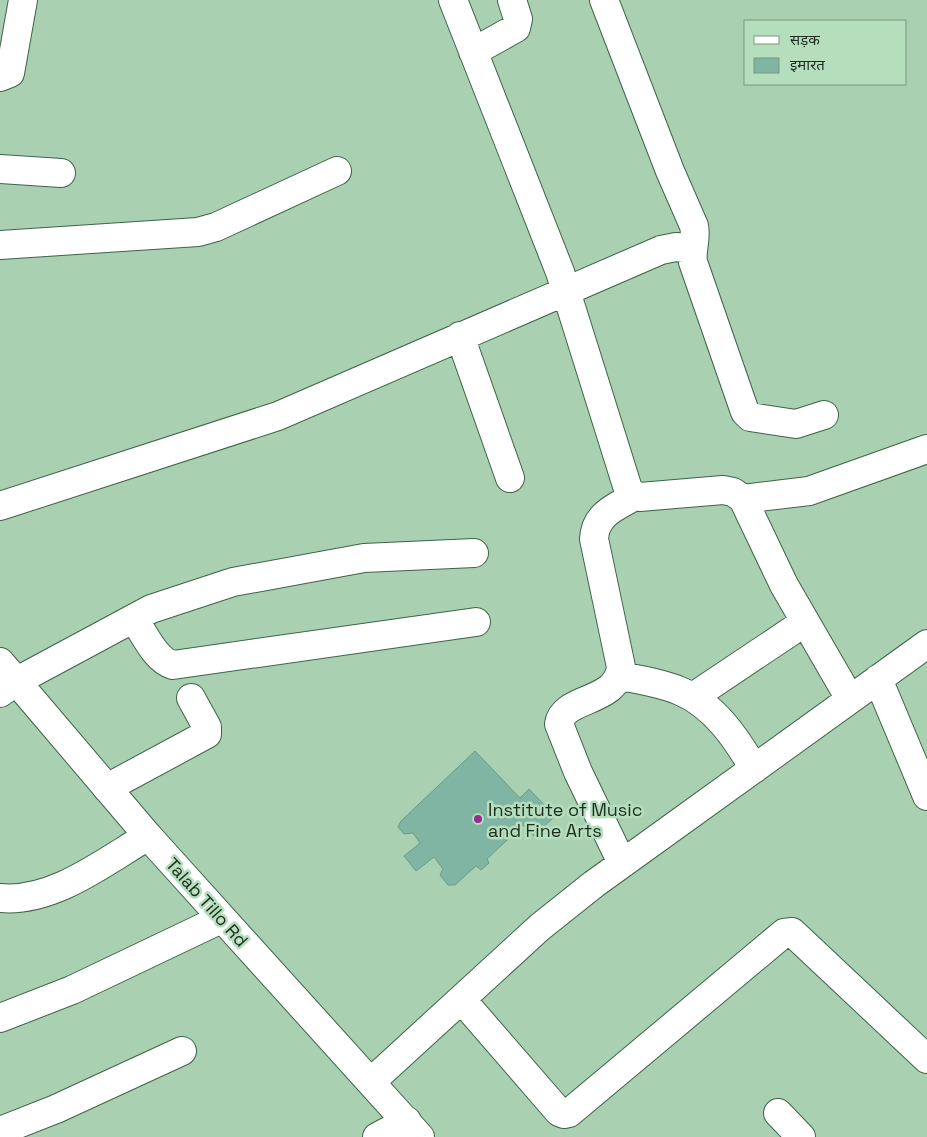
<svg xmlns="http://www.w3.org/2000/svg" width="927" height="1137" viewBox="0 0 927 1137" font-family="'Space Grotesk','Noto Sans Devanagari',sans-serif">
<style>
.building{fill:#7fb5a2;stroke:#689d8b}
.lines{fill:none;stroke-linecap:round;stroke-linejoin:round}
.minor-casing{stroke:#3e6346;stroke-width:30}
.major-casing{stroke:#3e6346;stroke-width:30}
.minor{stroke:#fff;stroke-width:28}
.major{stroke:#fff;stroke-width:28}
.poi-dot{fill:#962c8f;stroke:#b5debd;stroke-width:2}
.labels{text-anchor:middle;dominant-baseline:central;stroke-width:5;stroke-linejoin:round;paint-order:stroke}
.poi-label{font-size:18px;fill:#1c2c20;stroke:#b5debd;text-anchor:start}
.street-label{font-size:18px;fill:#1c2c20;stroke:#b5debd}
</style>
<rect width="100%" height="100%" fill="#a9d1b1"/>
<path class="building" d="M475,751L520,798L529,789L555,816L534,836L523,825L487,859L489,863L481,870L476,866L455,885H448L440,875L443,869L434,857L416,871L404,856L420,843L413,833L404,834L398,827L401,821Z"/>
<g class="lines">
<g class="minor-casing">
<path id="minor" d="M453,0L560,272L628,489L631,494L640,497L723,490L733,492L743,499L784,585L850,699
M604,0L670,171L694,226C697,238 691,250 693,262L745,412L750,417L796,424L824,415
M473,52L516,28L518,19L512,0
M0,77L10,73L23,0
M0,169L61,173
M0,245L198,232L216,227L337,171
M460,336L510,478
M743,499L809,491L927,449
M0,506L278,416L661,250L676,247L693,249
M134,619C144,633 155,660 173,665L476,622
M620,676C640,680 661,683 680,691C714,705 737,739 754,769
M878,679L927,796
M0,693L17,681L151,609L233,582L364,558L474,553
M693,697L805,622
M107,788L207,734V727L191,698
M622,863L578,772L559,724C563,696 617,704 621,667L594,539C595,514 616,507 635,496
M0,898C53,903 104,862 148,836
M462,1000L559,1112L564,1114L569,1113L784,933L792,932L927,1059
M0,1018L72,990L221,919
M372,1081L540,927L594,884L927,644
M778,1113L801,1137
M0,1131L56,1109L182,1051
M377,1137L407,1121"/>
</g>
<g class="major-casing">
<path id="major" d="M0,662L148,836L420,1137"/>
</g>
<use href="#minor" class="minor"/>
<use href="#major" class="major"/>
</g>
<circle class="poi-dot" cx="478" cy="819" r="5"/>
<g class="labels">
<g class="poi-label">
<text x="488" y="809">Institute of Music<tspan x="488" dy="21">and Fine Arts</tspan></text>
</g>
<g class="street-label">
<text transform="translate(207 902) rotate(48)">Talab Tillo Rd</text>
</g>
</g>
<rect x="744" y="20" width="162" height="65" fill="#b5debd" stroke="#78977e"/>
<rect x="754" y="36" width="25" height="8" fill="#ffffff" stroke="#78977e"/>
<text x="790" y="45" font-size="15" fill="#1c2c20">सड़क</text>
<rect x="754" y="58" width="25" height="15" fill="#7fb5a2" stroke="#78977e"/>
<text x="790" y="70" font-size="15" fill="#1c2c20">इमारत</text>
</svg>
